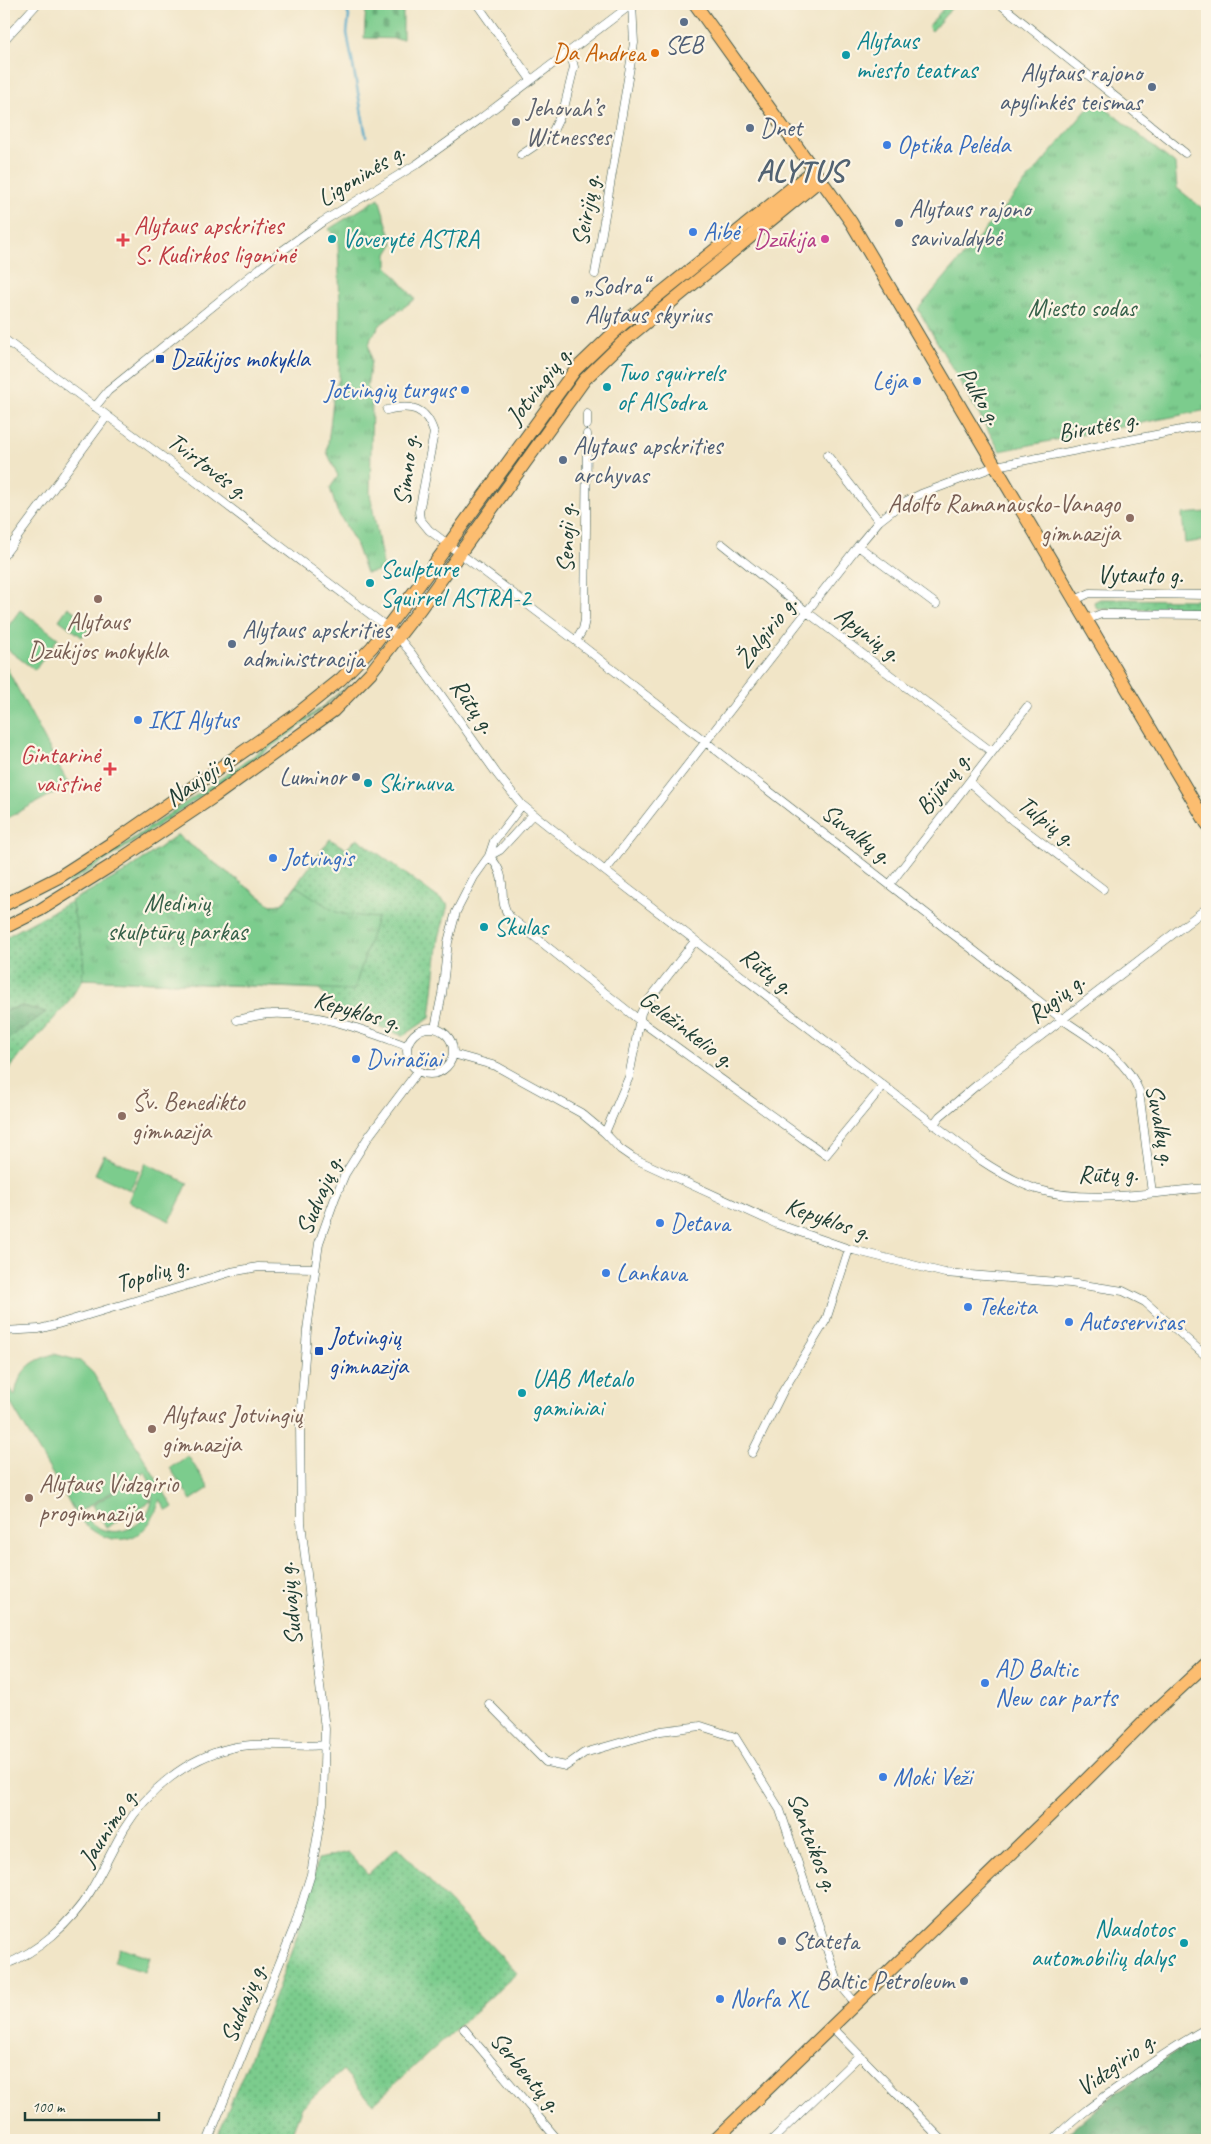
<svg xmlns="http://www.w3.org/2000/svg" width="1211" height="2144" viewBox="0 0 1211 2144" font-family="Caveat,sans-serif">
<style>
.grass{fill:url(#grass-dots);stroke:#4d8460}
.forest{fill:url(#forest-crowns);stroke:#427656}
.cemetery{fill:url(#cemetery-stones);stroke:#4d8460}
.park{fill:url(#park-tufts);stroke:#4d8460}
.pitch{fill:#7bcc8d;stroke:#4d8460;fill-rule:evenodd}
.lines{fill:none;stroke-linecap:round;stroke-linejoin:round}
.stream{stroke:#49a6c8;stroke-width:2.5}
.street-casing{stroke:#3e564a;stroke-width:9}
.primary-casing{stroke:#3e564a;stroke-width:14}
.street{stroke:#fff;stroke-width:8}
.primary{stroke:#fcbd6f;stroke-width:12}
.service-dot{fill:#5c6f8a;stroke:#fcf5e5;stroke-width:2}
.food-dot{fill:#e8710a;stroke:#fcf5e5;stroke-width:2}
.culture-dot{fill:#0f9aa8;stroke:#fcf5e5;stroke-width:2}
.worship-dot{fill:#6b7280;stroke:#fcf5e5;stroke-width:2}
.shop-dot{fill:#3f7fe0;stroke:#fcf5e5;stroke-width:2}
.hotel-dot{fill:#d1479c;stroke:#fcf5e5;stroke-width:2}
.health-dot{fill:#e0444e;stroke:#fcf5e5;stroke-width:2}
.transit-dot{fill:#1a4fb4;stroke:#fcf5e5;stroke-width:2}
.education-dot{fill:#8d6e63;stroke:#fcf5e5;stroke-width:2}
.labels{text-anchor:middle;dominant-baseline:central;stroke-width:4.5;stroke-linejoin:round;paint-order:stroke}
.culture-label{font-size:25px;fill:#0d838f;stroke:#fcf5e5;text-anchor:start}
.service-label{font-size:25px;fill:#4e5e75;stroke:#fcf5e5;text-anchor:start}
.food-label{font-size:25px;fill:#c56008;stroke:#fcf5e5;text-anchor:end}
.worship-label{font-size:25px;fill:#5b616d;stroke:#fcf5e5;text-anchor:start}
.shop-label{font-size:25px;fill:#366cbe;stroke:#fcf5e5;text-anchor:start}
.street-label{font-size:25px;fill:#1f3d34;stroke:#fcf5e5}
.health-label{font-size:25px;fill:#be3a42;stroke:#fcf5e5;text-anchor:start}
.hotel-label{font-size:25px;fill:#b23c85;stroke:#fcf5e5;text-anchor:end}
.park-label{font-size:25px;fill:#36614a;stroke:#fcf5e5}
.transit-label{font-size:25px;fill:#164399;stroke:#fcf5e5;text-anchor:start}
.education-label{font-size:25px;fill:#785e54;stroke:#fcf5e5;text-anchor:start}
.district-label{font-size:30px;font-weight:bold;letter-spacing:1px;fill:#526373;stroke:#fcf5e5}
</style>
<defs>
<pattern id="grass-dots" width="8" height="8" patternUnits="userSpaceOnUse" patternTransform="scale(1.25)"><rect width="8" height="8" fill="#7bcc8d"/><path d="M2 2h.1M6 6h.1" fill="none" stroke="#64a774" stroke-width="1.8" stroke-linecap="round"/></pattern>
<pattern id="forest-crowns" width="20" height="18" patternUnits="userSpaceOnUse" patternTransform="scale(1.25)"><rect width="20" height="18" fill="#64b078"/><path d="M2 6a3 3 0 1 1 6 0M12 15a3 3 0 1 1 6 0" fill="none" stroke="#529063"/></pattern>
<pattern id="cemetery-stones" width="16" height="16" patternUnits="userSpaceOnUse" patternTransform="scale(1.25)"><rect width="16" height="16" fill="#7bcc8d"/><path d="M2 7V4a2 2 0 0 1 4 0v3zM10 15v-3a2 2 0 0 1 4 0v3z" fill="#64a774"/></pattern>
<pattern id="park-tufts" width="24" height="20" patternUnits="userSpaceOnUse" patternTransform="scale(1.25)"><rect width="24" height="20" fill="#7bcc8d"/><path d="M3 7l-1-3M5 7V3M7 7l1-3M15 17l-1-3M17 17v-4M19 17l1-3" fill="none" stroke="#64a774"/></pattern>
</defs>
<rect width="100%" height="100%" fill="#fcf5e5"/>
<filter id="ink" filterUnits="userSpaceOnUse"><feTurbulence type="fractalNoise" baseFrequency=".02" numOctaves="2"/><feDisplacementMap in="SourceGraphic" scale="10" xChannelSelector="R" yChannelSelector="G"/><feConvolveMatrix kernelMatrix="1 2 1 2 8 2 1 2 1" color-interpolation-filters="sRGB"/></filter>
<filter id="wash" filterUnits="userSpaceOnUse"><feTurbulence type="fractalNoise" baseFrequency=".0096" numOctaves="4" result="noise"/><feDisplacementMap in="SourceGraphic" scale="20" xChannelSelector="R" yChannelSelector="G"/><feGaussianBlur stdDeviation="1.12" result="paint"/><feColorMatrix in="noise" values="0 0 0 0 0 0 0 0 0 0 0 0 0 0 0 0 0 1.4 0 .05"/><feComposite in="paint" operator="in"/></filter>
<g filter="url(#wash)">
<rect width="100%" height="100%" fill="#f1e5c7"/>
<path class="grass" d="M947,4H955L932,31L928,27Z
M1100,599L1207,600V610L1098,609L1095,606L1094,602Z
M349,684C308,724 260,755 213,788C165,821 117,854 68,884L66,882L125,844L262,750L321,708Z
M177,835L271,905L282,904L330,839L346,849L357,838L448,905L439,938L430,1018L403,1036L341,1012L319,989L83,979L67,1004L4,1074V1042L46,1012L22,1006L4,1011V938L127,871Z
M397,1847L517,1973L373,2104L343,2070L302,2107L289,2140H216C252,2048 297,1956 318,1859L348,1852L368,1874Z"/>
<path class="forest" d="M22,1006L46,1012L4,1042V1011Z
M1207,2032V2140H1060C1105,2099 1154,2063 1207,2032Z"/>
<path class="cemetery" d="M368,4H403V39L364,38L366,5Z"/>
<path class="park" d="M1095,100L1175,164L1177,188L1207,212V410L1000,451L918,309Z
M379,198L393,244L387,254V266L415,299L381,324L371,338L369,346L371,362L367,387L372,402L370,494L384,570L366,573L354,540L337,511L330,488L338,476L327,452L334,392L339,379L340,308L338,242L329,229Z
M177,835L271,905L282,904L296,886L334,911L342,914L377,918L354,990L82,979L84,957L71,901L127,871Z"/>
<path class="pitch" d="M1207,512V540L1185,543L1182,514Z
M68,607L92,624L82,637L59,620Z
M20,610L58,638L35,670L4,647V632Z
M4,663L69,785L4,820Z
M104,1155L139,1171L130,1190L95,1174Z
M146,1163L188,1183L170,1221L128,1201Z
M54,1354L80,1361L93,1373L173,1507L167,1511L160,1499C148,1545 111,1552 79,1519L4,1392V1384L7,1383L15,1396C19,1370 30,1361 54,1354ZM145,1472C175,1523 103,1555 82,1510Z
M188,1456L209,1488L191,1500L170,1468Z
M137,1478L151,1501L106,1528L93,1505Z
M119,1947L150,1957L145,1972L114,1962Z"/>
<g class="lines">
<path class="stream" d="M344,4L349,16L347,33L366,136"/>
</g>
</g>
<g filter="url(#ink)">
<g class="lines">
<g class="street-casing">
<path id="street" d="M477,4L531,80
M1000,4L1185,153
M4,40L37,4
M521,155L551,135L564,108L574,67L570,51
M595,274L634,43L632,4
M4,339L191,478L387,627L398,637L412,654L497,774L522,805L605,871L979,1159C997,1171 1015,1182 1036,1189C1088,1205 1154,1192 1207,1188
M95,407L108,391L275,256L322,222L417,164L480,119L632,4
M387,410C411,404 426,407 434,433L419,512L420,519L429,530L576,641L1062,1019C1090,1039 1126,1057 1139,1091L1152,1193
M587,414V425
M827,455L879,521
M722,544L807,612L992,752
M858,546L936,604
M4,555L107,416
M1075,600L1090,593L1207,595
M1086,620L1101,614L1207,615
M576,641L583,629L585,620L587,434
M969,782L1012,820L1103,889
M489,856C512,879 495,899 510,917L639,1020L826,1155L883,1086
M489,856L500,850L533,814
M605,871L858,546L879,521L902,503L921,494L996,466L1207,425
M890,884L1027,707
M237,1020C248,1018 260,1014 271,1014C319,1012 363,1030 407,1046
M407 1051a23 23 0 1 1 46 0a23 23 0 1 1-46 0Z
M435,1028L442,994L448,942L456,912L474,877L489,856L494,841L522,805
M453,1054L496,1066L581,1113L605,1133L620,1149L633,1158L777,1224L849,1249L945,1273L1070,1283L1123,1291L1145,1302L1207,1357
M933,1125L940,1116L977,1085L1207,908
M605,1133L629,1077L641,1013L645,1005L695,941
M4,1331L39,1329L58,1324L231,1272L258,1267L314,1268
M752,1453L783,1391L826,1320L849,1249
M489,1704L546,1762L566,1766L584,1753L661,1731L701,1726L735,1737L780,1810L838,1982L856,2004
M4,1965C38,1952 70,1924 90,1892C102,1872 112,1850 124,1829C147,1791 187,1758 231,1748C262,1741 294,1748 325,1745
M832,2027L942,2140
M464,2029L558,2140
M208,2140L295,1925L311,1874L323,1804L325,1729L301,1522L300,1423L307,1330L319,1243L335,1198L345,1174L369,1136L418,1071
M772,2140L859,2056
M1053,2140C1073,2119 1097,2102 1121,2085C1149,2064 1177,2045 1207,2028"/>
</g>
<g class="primary-casing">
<path id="primary" d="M695,4L851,222L1207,824
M4,905L59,877L115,841L296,715L341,679L372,647L414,592L575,370L624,323L814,170
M4,928L40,910L112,865L215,796L333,711L371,672L420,609L585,379L626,339L821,179
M715,2140L1071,1795L1150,1716L1207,1663"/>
</g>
<use href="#street" class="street"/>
<use href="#primary" class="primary"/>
</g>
</g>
<g class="service-dot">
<circle cx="684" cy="22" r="5"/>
<circle cx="1152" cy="87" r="5"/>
<circle cx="750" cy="128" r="5"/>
<circle cx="899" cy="223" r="5"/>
<circle cx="575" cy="300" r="5"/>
<circle cx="563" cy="460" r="5"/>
<circle cx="232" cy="644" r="5"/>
<circle cx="356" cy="777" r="5"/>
<circle cx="782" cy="1941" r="5"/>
<circle cx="964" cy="1981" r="5"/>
</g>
<circle class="food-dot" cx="655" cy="53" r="5"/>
<g class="culture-dot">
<circle cx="846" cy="55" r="5"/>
<circle cx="332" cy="239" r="5"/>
<circle cx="607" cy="387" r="5"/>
<circle cx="370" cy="583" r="5"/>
<circle cx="368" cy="783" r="5"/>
<circle cx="484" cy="927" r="5"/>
<circle cx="522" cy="1393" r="5"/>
<circle cx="1184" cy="1943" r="5"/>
</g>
<circle class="worship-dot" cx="516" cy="122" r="5"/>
<g class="shop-dot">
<circle cx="887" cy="145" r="5"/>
<circle cx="693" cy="232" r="5"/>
<circle cx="917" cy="381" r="5"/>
<circle cx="465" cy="390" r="5"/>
<circle cx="138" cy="720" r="5"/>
<circle cx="273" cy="858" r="5"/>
<circle cx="356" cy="1059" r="5"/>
<circle cx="660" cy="1223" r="5"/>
<circle cx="606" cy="1273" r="5"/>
<circle cx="968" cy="1307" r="5"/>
<circle cx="1069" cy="1322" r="5"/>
<circle cx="985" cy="1683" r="5"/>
<circle cx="883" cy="1777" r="5"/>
<circle cx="720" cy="1999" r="5"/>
</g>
<circle class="hotel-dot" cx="825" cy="239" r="5"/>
<g class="health-dot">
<path d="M120.5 232.5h5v5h5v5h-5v5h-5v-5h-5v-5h5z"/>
<path d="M107.5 761.5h5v5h5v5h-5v5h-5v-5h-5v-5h5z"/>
</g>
<g class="transit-dot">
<rect x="155" y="354" width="10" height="10" rx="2.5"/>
<rect x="314" y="1346" width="10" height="10" rx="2.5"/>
</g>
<g class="education-dot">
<circle cx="1130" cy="518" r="5"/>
<circle cx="98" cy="599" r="5"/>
<circle cx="122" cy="1116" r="5"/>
<circle cx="152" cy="1429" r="5"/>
<circle cx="29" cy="1498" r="5"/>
</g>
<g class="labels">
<g class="culture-label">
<text x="856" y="41">Alytaus<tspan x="856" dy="29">miesto teatras</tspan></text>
<text x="342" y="239">Voverytė ASTRA</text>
<text x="617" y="373">Two squirrels<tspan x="617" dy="29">of AlSodra</tspan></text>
<text x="380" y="569">Sculpture<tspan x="380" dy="29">Squirrel ASTRA-2</tspan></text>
<text x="378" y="783">Skirnuva</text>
<text x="494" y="927">Skulas</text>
<text x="532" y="1379">UAB Metalo<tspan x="532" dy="29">gaminiai</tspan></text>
<text x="1174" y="1929" text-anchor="end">Naudotos<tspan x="1174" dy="29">automobilių dalys</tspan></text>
</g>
<g class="service-label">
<text x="684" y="45" text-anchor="middle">SEB</text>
<text x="1142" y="73" text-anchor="end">Alytaus rajono<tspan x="1142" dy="29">apylinkės teismas</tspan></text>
<text x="760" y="128">Dnet</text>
<text x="909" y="209">Alytaus rajono<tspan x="909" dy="29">savivaldybė</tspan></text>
<text x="585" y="286">„Sodra“<tspan x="585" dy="29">Alytaus skyrius</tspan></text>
<text x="573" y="446">Alytaus apskrities<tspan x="573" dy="29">archyvas</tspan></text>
<text x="242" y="630">Alytaus apskrities<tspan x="242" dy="29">administracija</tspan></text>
<text x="346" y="777" text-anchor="end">Luminor</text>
<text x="792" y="1941">Stateta</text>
<text x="954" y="1981" text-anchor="end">Baltic Petroleum</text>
</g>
<g class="food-label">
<text x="645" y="53">Da Andrea</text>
</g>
<g class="worship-label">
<text x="526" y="108">Jehovah’s<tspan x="526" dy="29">Witnesses</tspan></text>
</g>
<g class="shop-label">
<text x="897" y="145">Optika Pelėda</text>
<text x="703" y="232">Aibė</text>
<text x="907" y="381" text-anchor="end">Lėja</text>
<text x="455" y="390" text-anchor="end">Jotvingių turgus</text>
<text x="148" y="720">IKI Alytus</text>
<text x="283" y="858">Jotvingis</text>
<text x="366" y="1059">Dviračiai</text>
<text x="670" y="1223">Detava</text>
<text x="616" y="1273">Lankava</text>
<text x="978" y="1307">Tekeita</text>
<text x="1079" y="1322">Autoservisas</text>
<text x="995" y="1669">AD Baltic<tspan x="995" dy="29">New car parts</tspan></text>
<text x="893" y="1777">Moki Veži</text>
<text x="730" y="1999">Norfa XL</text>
</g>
<g class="street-label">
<text transform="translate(361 175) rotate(-32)">Ligoninės g.</text>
<text transform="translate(586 210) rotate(-80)">Seirijų g.</text>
<text transform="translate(539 385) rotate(-52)">Jotvingių g.</text>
<text transform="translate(980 396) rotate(59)">Pulko g.</text>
<text transform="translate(1098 426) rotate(-11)">Birutės g.</text>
<text transform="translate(208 466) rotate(37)">Tvirtovės g.</text>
<text transform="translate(406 470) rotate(-83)">Simno g.</text>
<text transform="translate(566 538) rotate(-89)">Senoji g.</text>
<text x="1140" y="575">Vytauto g.</text>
<text transform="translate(766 632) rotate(-52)">Žalgirio g.</text>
<text transform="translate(868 634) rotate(37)">Apynių g.</text>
<text transform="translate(473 706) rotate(55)">Rūtų g.</text>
<text transform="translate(200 778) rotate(-35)">Naujoji g.</text>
<text transform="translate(943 783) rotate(-52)">Bijūnų g.</text>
<text transform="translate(1047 821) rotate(38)">Tulpių g.</text>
<text transform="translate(857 834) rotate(38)">Suvalkų g.</text>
<text transform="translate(767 971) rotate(38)">Rūtų g.</text>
<text transform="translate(1056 998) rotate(-38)">Rugių g.</text>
<text transform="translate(357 1011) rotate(16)">Kepyklos g.</text>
<text transform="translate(687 1029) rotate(37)">Geležinkelio g.</text>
<text transform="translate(1161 1125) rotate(80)">Suvalkų g.</text>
<text transform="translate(1108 1174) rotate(-1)">Rūtų g.</text>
<text transform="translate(319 1195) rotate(-67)">Sudvajų g.</text>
<text transform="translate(828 1219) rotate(19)">Kepyklos g.</text>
<text transform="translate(152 1274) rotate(-17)">Topolių g.</text>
<text transform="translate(290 1604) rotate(-96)">Sudvajų g.</text>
<text transform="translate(108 1827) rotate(-57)">Jaunimo g.</text>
<text transform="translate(813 1842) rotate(69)">Santaikos g.</text>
<text transform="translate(243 2003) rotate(-68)">Sudvajų g.</text>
<text transform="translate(1116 2064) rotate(-36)">Vidzgirio g.</text>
<text transform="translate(526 2072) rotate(50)">Serbentų g.</text>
</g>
<g class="health-label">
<text x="134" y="226">Alytaus apskrities<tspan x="134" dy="29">S. Kudirkos ligoninė</tspan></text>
<text x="100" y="755" text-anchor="end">Gintarinė<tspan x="100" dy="29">vaistinė</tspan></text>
</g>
<g class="hotel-label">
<text x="815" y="239">Dzūkija</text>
</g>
<g class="park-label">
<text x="1082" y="308">Miesto sodas</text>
<text x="177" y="903">Medinių<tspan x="177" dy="29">skulptūrų parkas</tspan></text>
</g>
<g class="transit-label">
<text x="170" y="359">Dzūkijos mokykla</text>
<text x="329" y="1337">Jotvingių<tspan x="329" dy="29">gimnazija</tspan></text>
</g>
<g class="education-label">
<text x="1120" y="504" text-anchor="end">Adolfo Ramanausko-Vanago<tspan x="1120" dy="29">gimnazija</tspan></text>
<text x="98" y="622" text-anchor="middle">Alytaus<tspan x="98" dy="29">Dzūkijos mokykla</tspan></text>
<text x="132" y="1102">Šv. Benedikto<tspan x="132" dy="29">gimnazija</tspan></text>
<text x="162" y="1415">Alytaus Jotvingių<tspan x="162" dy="29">gimnazija</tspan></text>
<text x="39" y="1484">Alytaus Vidzgirio<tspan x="39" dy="29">progimnazija</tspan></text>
</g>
<g class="district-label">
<text x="801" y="171">ALYTUS</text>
</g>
</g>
<rect width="1211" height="2144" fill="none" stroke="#fcf5e5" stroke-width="20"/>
<path d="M25 2112v8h134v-8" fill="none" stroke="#1f3d34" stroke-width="2.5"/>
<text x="32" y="2112" font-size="15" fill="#1f3d34" stroke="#fcf5e5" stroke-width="4" paint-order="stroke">100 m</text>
</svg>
